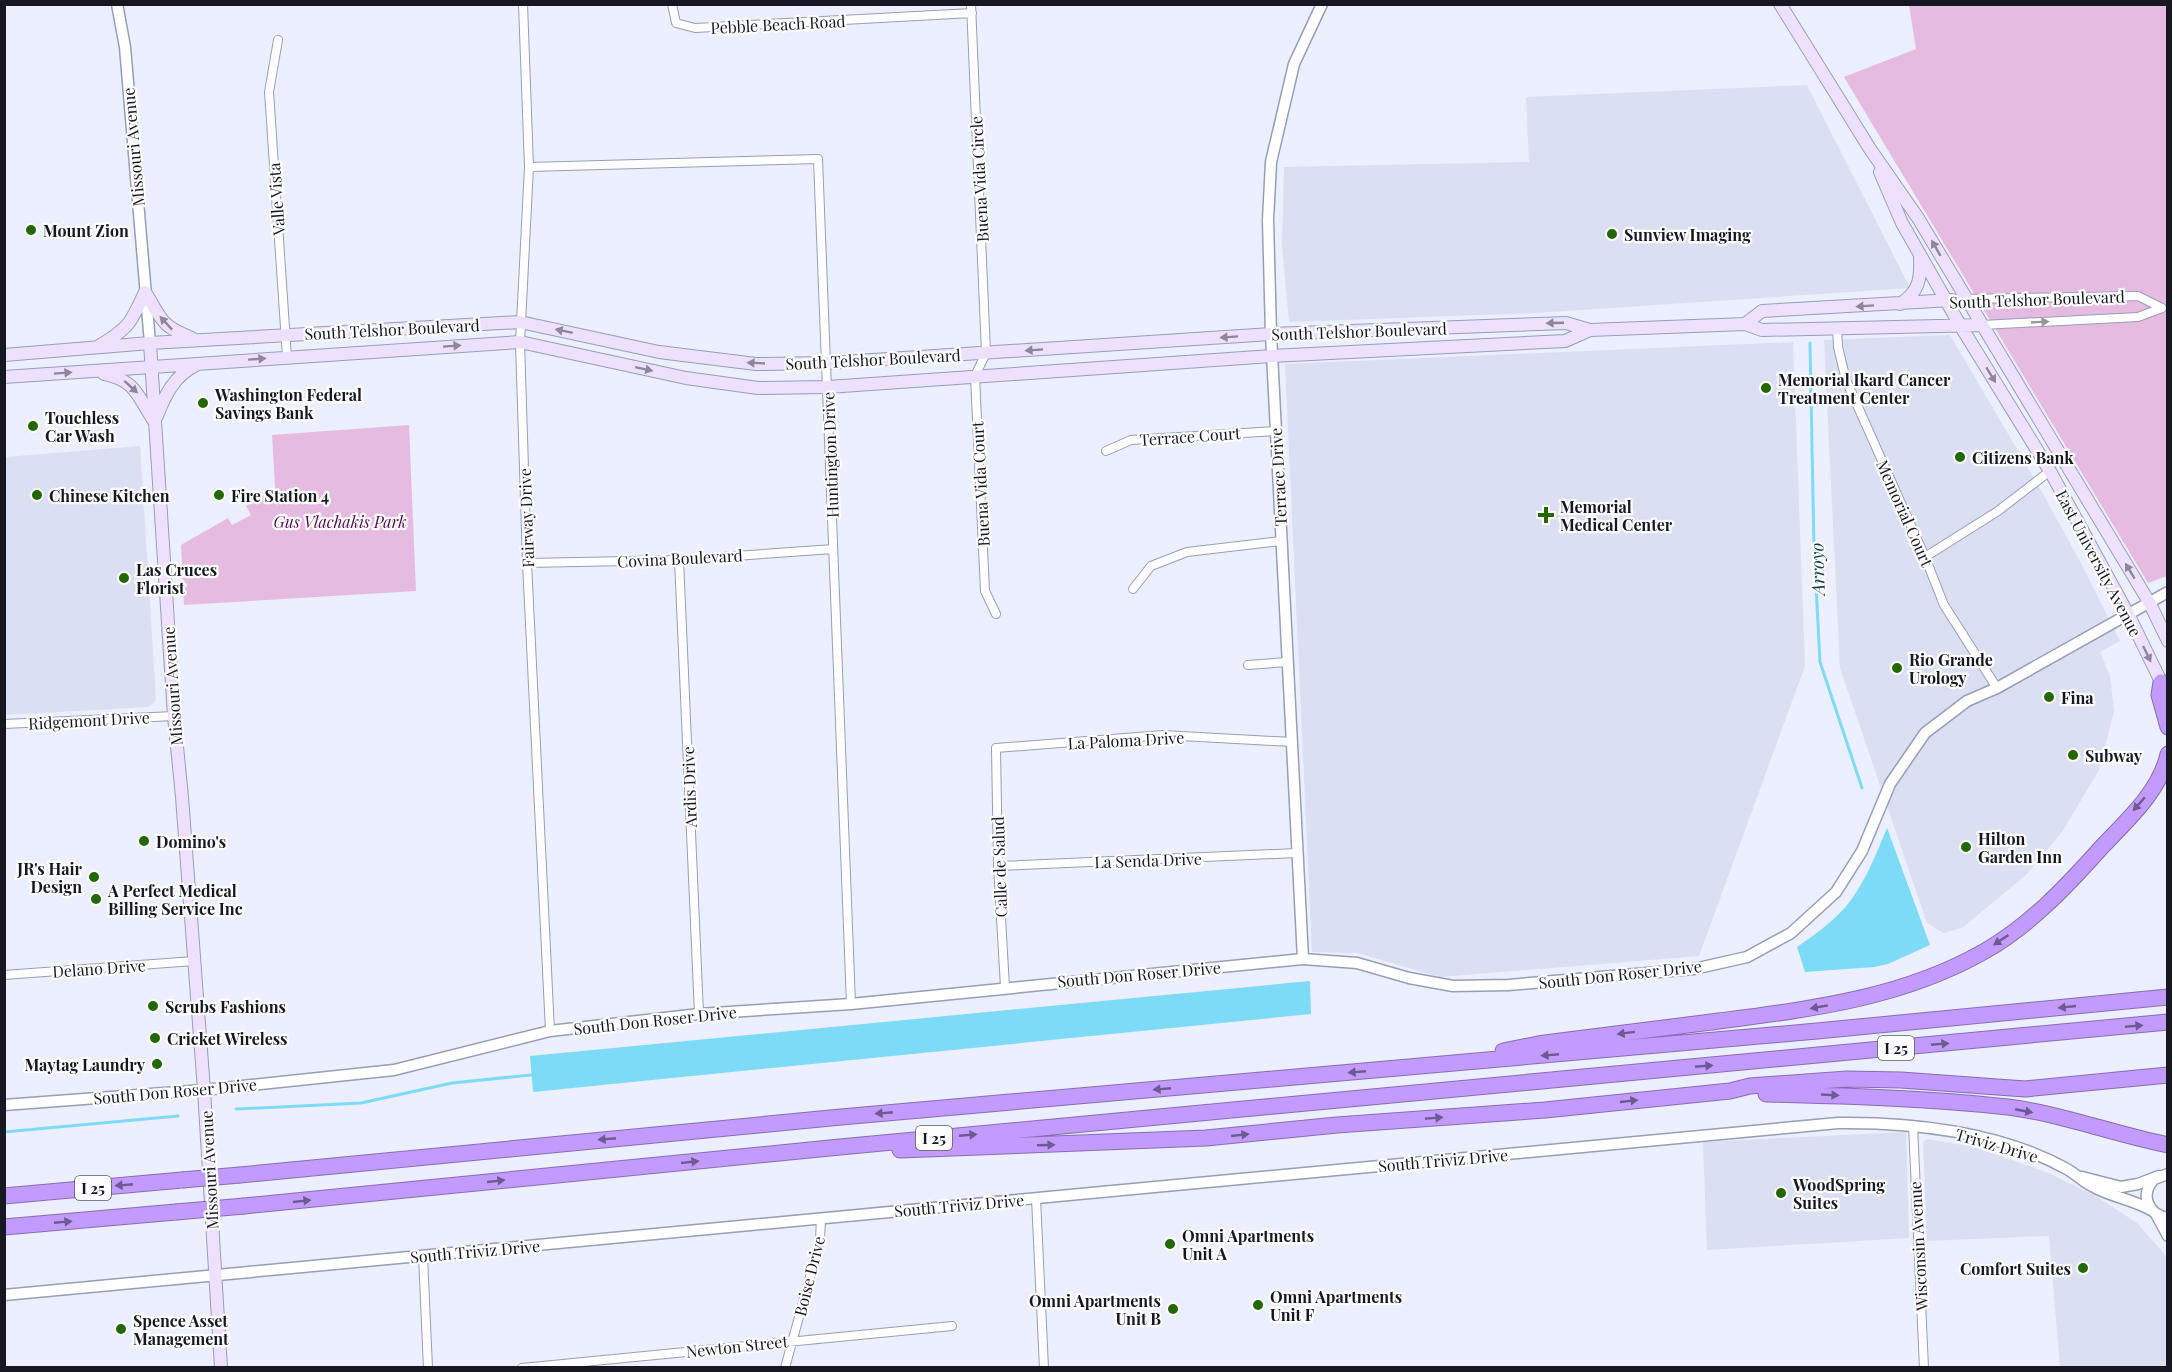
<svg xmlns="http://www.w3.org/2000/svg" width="2172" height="1372" viewBox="0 0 2172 1372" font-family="'Playfair Display',serif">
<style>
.built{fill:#dadff2}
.green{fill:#e6bbe2}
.water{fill:#7edbf8}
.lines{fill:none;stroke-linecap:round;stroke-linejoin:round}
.stream{stroke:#7edbf8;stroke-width:3}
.minor-casing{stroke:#989eb5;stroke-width:10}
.tertiary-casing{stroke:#989eb5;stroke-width:13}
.secondary-casing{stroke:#989eb5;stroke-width:14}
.motorway-casing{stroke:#866db1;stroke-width:17}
.minor{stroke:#fff;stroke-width:8}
.tertiary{stroke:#fff;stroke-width:10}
.secondary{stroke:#ede1ff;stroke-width:12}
.motorway{stroke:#c39bff;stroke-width:15}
.motorway-bridge-casing{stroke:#866db1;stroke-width:17;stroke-linecap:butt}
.motorway-bridge{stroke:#c39bff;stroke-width:15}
.oneway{fill:#8c879b}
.oneway2{fill:#96979b}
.oneway3{fill:#6c5a90}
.poi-dot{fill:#226700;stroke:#fdfdfd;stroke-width:2}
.labels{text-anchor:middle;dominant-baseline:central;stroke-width:4.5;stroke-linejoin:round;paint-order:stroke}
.shield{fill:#fdfdfd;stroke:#5b5d63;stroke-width:1.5}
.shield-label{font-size:15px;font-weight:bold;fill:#161821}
.street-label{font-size:16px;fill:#161821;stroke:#fdfdfd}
.poi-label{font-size:16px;font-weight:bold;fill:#161821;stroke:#fdfdfd;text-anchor:start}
.park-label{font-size:16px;font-style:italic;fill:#500b4f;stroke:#fdfdfd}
.water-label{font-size:18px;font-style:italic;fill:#113c49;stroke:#fdfdfd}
</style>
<rect width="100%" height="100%" fill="#ebefff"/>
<path class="built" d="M1807,85L1910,288L1535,313L1289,322L1282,245L1284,167L1529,162L1526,97Z
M1950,335L2042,492L2082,565L2120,641L2100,652L2110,676L2114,711L2099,770L2062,832L2026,875L1962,928L1943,933L1927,923L1840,668L1824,340Z
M1793,342L1805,666L1699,956L1440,977L1357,953L1312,952L1285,364Z
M140,446L156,699L153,704L149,707L5,715V457Z
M1906,1132L1909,1238L1707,1250L1703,1142Z
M1927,1139L1974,1147L2046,1172L2094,1195L2137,1223L2167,1257V1367H2060L2049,1236L1927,1241L1923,1142Z"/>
<path class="green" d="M1909,5H2167V576L2148,583L1844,77L1916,49Z
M409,425L416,591L184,605L181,545L228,518L232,525L251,515L246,506L275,488L272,435Z"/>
<path class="water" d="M1887,828L1930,945L1888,964L1874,967L1805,972L1797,947C1816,934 1837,919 1851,900C1867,878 1877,852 1887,828Z
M1310,981L1311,1014L533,1092L530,1056Z"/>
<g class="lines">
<path class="stream" d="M1810,343L1814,548L1820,662L1862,788
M236,1109L361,1103L452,1083L531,1075
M4,1132L178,1116"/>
<g class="minor-casing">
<path id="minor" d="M523,4L529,167L520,342L527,563L550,1031
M672,4L676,23L695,28L972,13
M971,4L986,353L975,376L985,591L996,614
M278,40L269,92L287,357
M529,167L818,159L851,1004
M1965,299L2138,296L2162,308
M1982,325L2138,317L2162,308
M1837,328L1838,347L1846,380L1925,557L1944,605L1997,688
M1106,451L1131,440L1275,431
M1925,557L1998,511L2050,471
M679,560L699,1014
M527,563L679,560L833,549
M1133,589L1151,566L1187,552L1281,541
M1248,665L1287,662
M4,724L174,716
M998,866L1297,853
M4,975L194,961
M1005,987L998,866L996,748L1163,735L1292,742
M1913,1125L1924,1368
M1036,1198L1044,1368
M423,1256L428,1368
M522,1368L952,1326
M785,1368L820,1240L821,1218"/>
</g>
<g class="tertiary-casing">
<path id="tertiary" d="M117,4L125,47L150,343
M1303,959L1271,334L1268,220L1271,162L1294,64L1322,4
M4,1105L204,1090L394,1070L550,1031L699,1014L851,1004L1303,959L1357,963L1409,978L1453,986L1508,985L1694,969L1747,957L1791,933L1836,892L1862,851L1890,784L1925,733L1967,701L1997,688L2168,592
M2168,1174L2154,1179C2140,1194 2147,1215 2168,1218
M2082,1177L2121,1187L2138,1184L2159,1176
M2156,1214L2168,1236
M4,1295L1838,1123C1913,1122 1999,1132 2065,1168C2075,1173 2082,1181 2092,1186C2111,1197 2132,1199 2151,1210"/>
</g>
<g class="secondary-casing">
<path id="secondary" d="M1780,4L1870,149L1918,218L2149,602L2168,641
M1880,172L1902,223L1960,325L2050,471L2128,614L2168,696
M145,292C162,319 160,326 192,338
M1900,304C1919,292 1921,279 1920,258
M1745,324L1762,311L1952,300
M150,343L174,716L182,797L204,1090L221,1368
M99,346C129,328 131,323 145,292
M4,355L150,343L520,322L659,352L756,364L827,363L1271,334L1566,323L1590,330L1745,324L1762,330L1982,325
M104,374C137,381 137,396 154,421
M4,377L520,342L686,378L758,388L828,387L1272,356L1565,341L1590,330
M157,416C165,395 174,376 196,365"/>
</g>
<g class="motorway-casing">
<path id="motorway" d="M2161,682L2159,695L2168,727
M1503,1051L1538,1044C1598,1036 1658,1029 1719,1021C1811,1009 1903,998 1985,951C2029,926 2066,887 2100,849C2125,822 2160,792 2168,754
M1766,1094C1846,1096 1928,1098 2008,1107C2062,1114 2114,1134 2168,1145
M900,1150L1206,1138L1337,1125L1545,1110L1730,1091L1750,1086L1847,1079L1901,1080L2025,1089L2168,1075
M240,1175L841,1117L1817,1031L2168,997
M4,1196L182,1180
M244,1206L840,1147L2168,1022
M4,1227L176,1212"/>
</g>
<use href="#minor" class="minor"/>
<use href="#tertiary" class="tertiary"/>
<use href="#secondary" class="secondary"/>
<use href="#motorway" class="motorway"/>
<g class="motorway-bridge-casing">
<path id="motorway-bridge" d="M182,1180L240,1175
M176,1212L244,1206"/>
</g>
<use href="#motorway-bridge" class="motorway-bridge"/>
</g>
<defs><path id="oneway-solid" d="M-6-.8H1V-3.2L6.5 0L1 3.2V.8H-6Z" transform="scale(1.5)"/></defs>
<g class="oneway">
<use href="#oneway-solid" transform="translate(1936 248) rotate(-120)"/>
<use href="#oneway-solid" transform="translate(1865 306) rotate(176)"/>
<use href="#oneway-solid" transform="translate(166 323) rotate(-133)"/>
<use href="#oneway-solid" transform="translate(1555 323) rotate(178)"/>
<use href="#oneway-solid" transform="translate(564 331) rotate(-168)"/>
<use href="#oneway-solid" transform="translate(1229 337) rotate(176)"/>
<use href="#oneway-solid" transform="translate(452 346) rotate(-4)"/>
<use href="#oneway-solid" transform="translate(1034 350) rotate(176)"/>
<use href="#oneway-solid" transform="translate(257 359) rotate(-4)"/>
<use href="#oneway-solid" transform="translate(756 363) rotate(-177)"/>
<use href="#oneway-solid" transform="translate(644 369) rotate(12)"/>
<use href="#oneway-solid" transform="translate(63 373) rotate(-4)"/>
<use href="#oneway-solid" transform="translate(1991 375) rotate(59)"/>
<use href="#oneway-solid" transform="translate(131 387) rotate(42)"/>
<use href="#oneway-solid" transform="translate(2130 571) rotate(-121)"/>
<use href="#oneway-solid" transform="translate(2147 654) rotate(64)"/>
</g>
<use class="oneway2" href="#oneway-solid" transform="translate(2040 322) rotate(-3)"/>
<g class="oneway3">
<use href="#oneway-solid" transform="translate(2139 804) rotate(131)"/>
<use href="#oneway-solid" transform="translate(2001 940) rotate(146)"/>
<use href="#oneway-solid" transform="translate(1819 1007) rotate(170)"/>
<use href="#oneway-solid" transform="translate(2067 1007) rotate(174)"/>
<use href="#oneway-solid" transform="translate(2134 1026) rotate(-5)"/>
<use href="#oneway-solid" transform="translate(1626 1033) rotate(173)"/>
<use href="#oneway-solid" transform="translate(1940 1044) rotate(-5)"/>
<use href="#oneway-solid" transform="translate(1550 1055) rotate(175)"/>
<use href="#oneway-solid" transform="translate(1704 1066) rotate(-5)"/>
<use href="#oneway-solid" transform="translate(1357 1072) rotate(175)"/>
<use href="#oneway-solid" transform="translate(1162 1089) rotate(175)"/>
<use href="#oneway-solid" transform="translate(1830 1095) rotate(3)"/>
<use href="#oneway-solid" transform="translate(1629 1101) rotate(-6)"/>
<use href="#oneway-solid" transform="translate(2024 1111) rotate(11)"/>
<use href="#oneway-solid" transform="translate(884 1113) rotate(175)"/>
<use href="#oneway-solid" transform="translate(1434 1118) rotate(-4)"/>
<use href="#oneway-solid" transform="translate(968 1135) rotate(-5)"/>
<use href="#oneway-solid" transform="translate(1240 1135) rotate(-6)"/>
<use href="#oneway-solid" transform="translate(607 1139) rotate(175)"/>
<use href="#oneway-solid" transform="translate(1046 1145) rotate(-2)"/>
<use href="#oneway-solid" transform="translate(690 1162) rotate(-6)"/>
<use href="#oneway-solid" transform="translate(496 1181) rotate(-6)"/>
<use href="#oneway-solid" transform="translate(124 1185) rotate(175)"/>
<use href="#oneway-solid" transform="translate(302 1201) rotate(-6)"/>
<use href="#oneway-solid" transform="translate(63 1222) rotate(-5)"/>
</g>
<g class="poi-dot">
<circle cx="31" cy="230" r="6"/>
<circle cx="1612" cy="234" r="6"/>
<circle cx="1766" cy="388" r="6"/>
<circle cx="203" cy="403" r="6"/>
<circle cx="33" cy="426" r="6"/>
<circle cx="1960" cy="457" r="6"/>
<circle cx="37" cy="495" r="6"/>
<circle cx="219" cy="495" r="6"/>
<path d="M1543 506h6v6h6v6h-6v6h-6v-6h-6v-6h6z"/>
<circle cx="124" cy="578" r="6"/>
<circle cx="1897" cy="668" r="6"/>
<circle cx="2049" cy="697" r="6"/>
<circle cx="2073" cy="755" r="6"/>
<circle cx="144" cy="841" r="6"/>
<circle cx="1966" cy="847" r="6"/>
<circle cx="94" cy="877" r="6"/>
<circle cx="96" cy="899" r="6"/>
<circle cx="153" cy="1006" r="6"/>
<circle cx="155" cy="1038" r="6"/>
<circle cx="157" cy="1064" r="6"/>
<circle cx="1781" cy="1193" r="6"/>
<circle cx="1170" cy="1244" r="6"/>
<circle cx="2083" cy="1268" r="6"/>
<circle cx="1258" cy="1305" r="6"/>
<circle cx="1173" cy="1309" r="6"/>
<circle cx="121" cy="1329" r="6"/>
</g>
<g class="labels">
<g class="shield">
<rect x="1878" y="1036" width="36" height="24" rx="4.5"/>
<rect x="916" y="1126" width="36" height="24" rx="4.5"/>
<rect x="75" y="1176" width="36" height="24" rx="4.5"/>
</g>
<g class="shield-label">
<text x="1896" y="1048">I 25</text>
<text x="934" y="1138">I 25</text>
<text x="93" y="1188">I 25</text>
</g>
<g class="street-label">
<text transform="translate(778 24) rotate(-3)">Pebble Beach Road</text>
<text transform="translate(133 147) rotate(-95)">Missouri Avenue</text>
<text transform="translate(979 179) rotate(-93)">Buena Vida Circle</text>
<text transform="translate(276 199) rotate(-94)">Valle Vista</text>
<text transform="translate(2037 299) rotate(-2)">South Telshor Boulevard</text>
<text transform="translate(392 329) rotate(-3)">South Telshor Boulevard</text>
<text transform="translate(1359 331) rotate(-2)">South Telshor Boulevard</text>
<text transform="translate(873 359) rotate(-3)">South Telshor Boulevard</text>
<text transform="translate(1190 436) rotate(-4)">Terrace Court</text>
<text transform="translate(830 455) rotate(-92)">Huntington Drive</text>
<text transform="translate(1278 477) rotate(-93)">Terrace Drive</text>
<text transform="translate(980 484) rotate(-93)">Buena Vida Court</text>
<text transform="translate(1905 513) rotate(66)">Memorial Court</text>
<text transform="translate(526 518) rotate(-92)">Fairway Drive</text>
<text transform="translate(680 558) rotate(-3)">Covina Boulevard</text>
<text transform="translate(2099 563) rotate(62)">East University Avenue</text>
<text transform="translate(172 686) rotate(-94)">Missouri Avenue</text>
<text transform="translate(89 720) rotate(-3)">Ridgemont Drive</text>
<text transform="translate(1126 740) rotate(-3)">La Paloma Drive</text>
<text transform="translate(689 787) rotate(-92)">Ardis Drive</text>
<text transform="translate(1148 860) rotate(-2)">La Senda Drive</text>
<text transform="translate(999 867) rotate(-92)">Calle de Salud</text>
<text transform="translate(99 968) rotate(-4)">Delano Drive</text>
<text transform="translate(1139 974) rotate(-5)">South Don Roser Drive</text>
<text transform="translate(1620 974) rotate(-6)">South Don Roser Drive</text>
<text transform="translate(655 1020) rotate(-6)">South Don Roser Drive</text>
<text transform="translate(175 1091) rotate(-5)">South Don Roser Drive</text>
<text transform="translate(1997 1145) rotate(16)">Triviz Drive</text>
<text transform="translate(1443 1160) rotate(-5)">South Triviz Drive</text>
<text transform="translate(209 1170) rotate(-93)">Missouri Avenue</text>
<text transform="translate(959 1205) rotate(-5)">South Triviz Drive</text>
<text transform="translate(1918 1246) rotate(-93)">Wisconsin Avenue</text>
<text transform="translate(475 1251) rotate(-5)">South Triviz Drive</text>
<text transform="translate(809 1276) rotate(-76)">Boise Drive</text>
<text transform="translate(737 1346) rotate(-6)">Newton Street</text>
</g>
<g class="poi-label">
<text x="43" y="230">Mount Zion</text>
<text x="1624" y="234">Sunview Imaging</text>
<text x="1778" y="379">Memorial Ikard Cancer<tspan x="1778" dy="18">Treatment Center</tspan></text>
<text x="215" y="394">Washington Federal<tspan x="215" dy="18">Savings Bank</tspan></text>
<text x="45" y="417">Touchless<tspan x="45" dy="18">Car Wash</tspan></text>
<text x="1972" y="457">Citizens Bank</text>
<text x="49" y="495">Chinese Kitchen</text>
<text x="231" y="495">Fire Station 4</text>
<text x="1560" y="506">Memorial<tspan x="1560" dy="18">Medical Center</tspan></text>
<text x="136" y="569">Las Cruces<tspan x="136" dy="18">Florist</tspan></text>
<text x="1909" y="659">Rio Grande<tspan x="1909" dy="18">Urology</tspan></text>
<text x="2061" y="697">Fina</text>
<text x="2085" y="755">Subway</text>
<text x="1978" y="838">Hilton<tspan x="1978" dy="18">Garden Inn</tspan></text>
<text x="156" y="841">Domino's</text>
<text x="82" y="868" text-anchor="end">JR's Hair<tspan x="82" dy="18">Design</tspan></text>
<text x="108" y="890">A Perfect Medical<tspan x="108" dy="18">Billing Service Inc</tspan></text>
<text x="165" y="1006">Scrubs Fashions</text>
<text x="167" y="1038">Cricket Wireless</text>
<text x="145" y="1064" text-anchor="end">Maytag Laundry</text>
<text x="1793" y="1184">WoodSpring<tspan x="1793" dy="18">Suites</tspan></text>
<text x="1182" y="1235">Omni Apartments<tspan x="1182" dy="18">Unit A</tspan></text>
<text x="2071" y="1268" text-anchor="end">Comfort Suites</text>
<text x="1270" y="1296">Omni Apartments<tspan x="1270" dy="18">Unit F</tspan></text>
<text x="1161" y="1300" text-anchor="end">Omni Apartments<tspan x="1161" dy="18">Unit B</tspan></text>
<text x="133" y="1320">Spence Asset<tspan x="133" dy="18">Management</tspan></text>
</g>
<g class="park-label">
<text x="340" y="521">Gus Vlachakis Park</text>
</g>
<g class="water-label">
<text transform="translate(1817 569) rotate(-92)">Arroyo</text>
</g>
</g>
<rect width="2172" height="1372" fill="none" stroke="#161821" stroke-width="12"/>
</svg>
